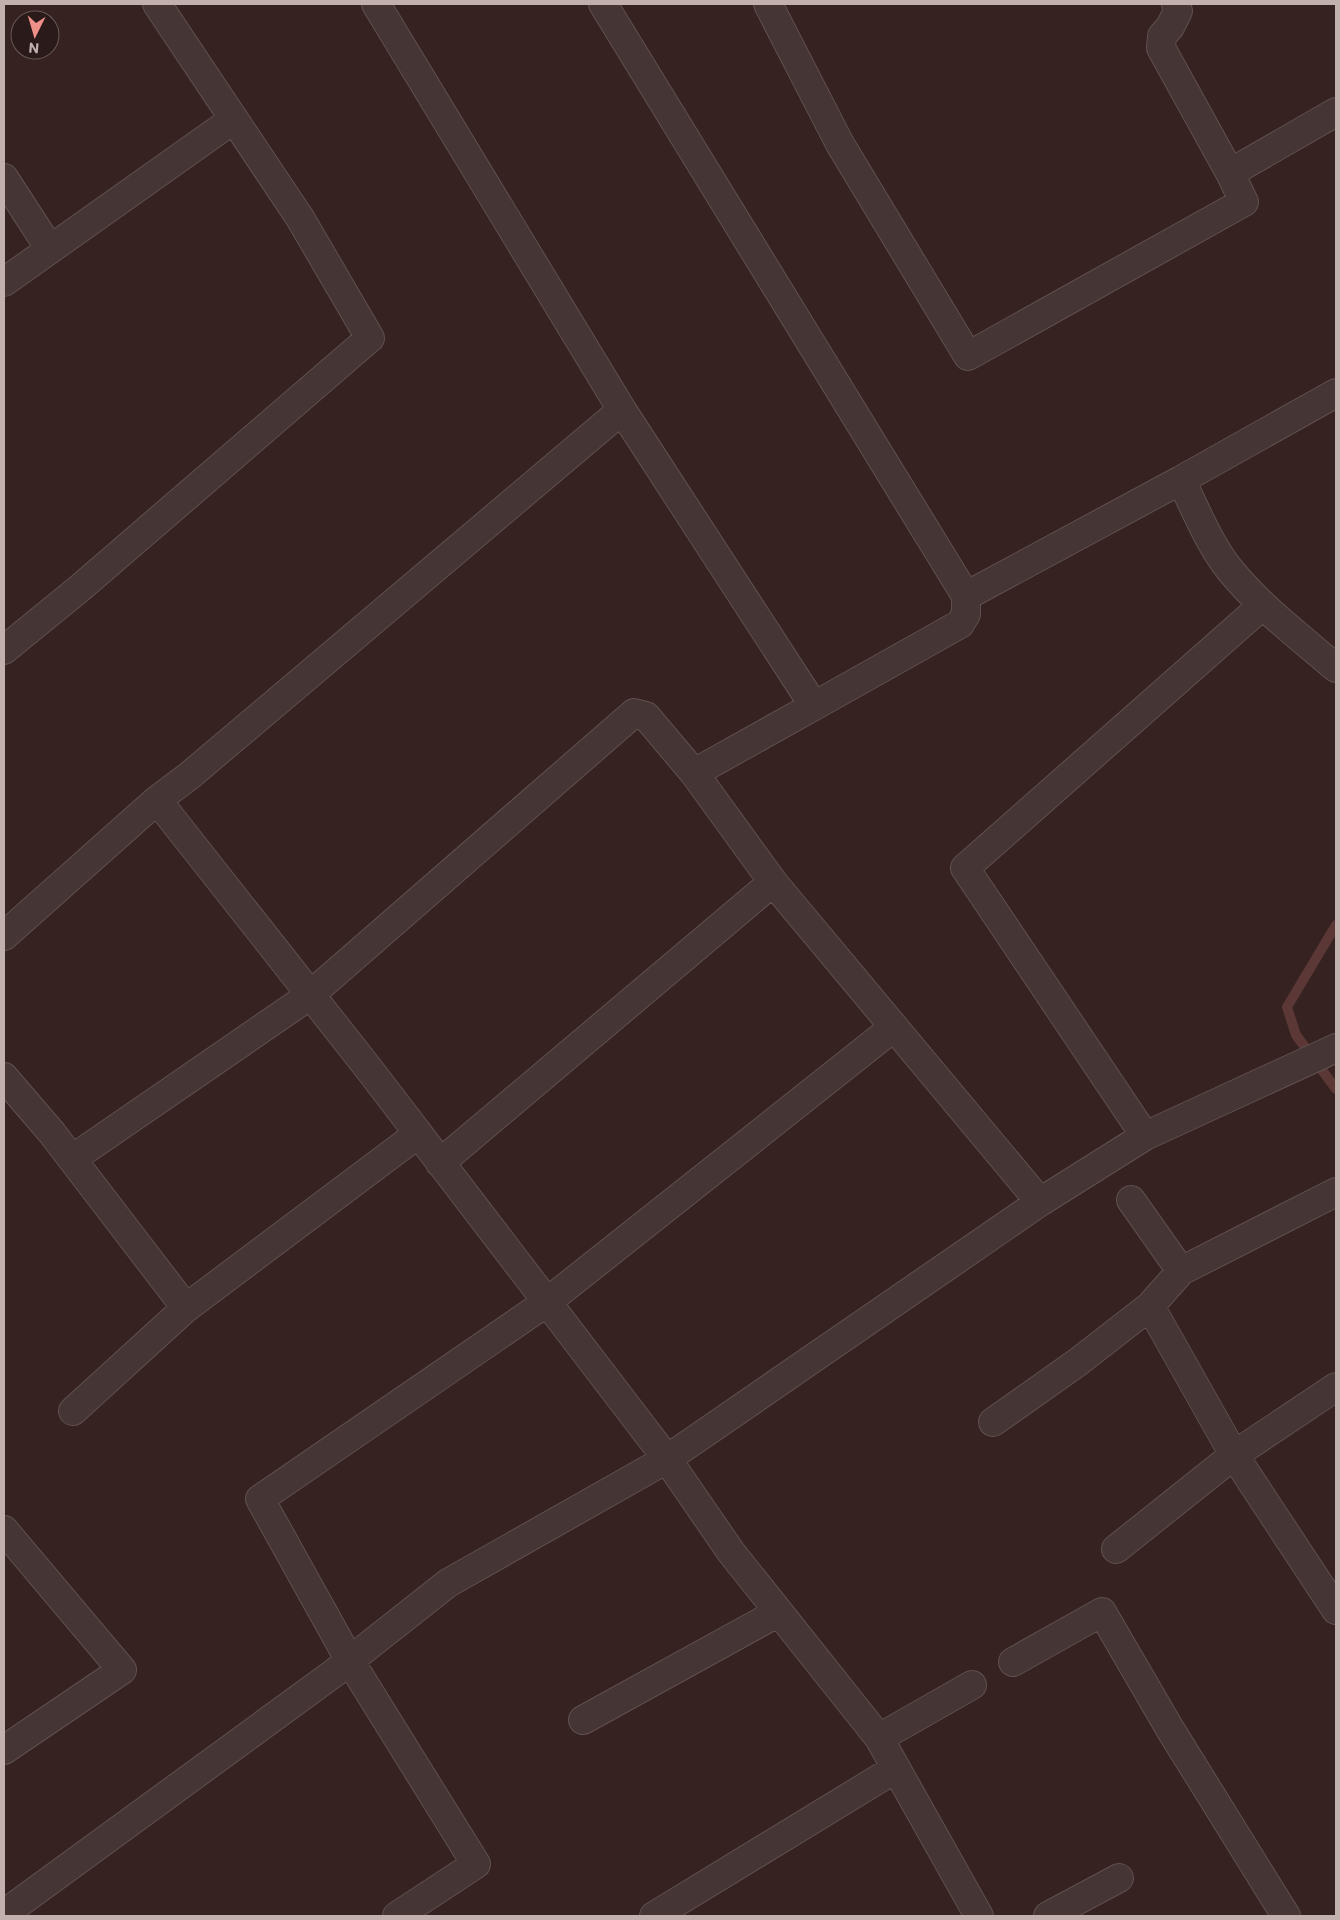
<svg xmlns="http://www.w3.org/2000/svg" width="1340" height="1920" viewBox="0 0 1340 1920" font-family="Commissioner,sans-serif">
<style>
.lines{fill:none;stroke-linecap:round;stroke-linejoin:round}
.stream{stroke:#5b3836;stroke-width:10}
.minor-casing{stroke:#60504f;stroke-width:30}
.minor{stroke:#453534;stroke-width:28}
</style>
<rect width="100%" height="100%" fill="#352221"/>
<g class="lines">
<path class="stream" d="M1336,925L1287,1007L1296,1035L1336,1089"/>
<g class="minor-casing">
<path id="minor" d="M376,4L622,410L814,706L960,624L966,614V596
M603,4L966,596L1181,480
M768,4L840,144L968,356L1244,202L1230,173
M1176,4L1178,11L1170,27L1162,36L1161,48L1230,173L1336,112
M4,178L50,249
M4,282L234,119
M1336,393L1181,480C1196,510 1209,544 1230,570C1261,608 1300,637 1336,668
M4,650L80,588L370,338L300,218L157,4
M814,706L694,773L773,882L1040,1202L667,1459L731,1552L879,1738L979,1916
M4,936L157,800L189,776L622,410
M4,1077L52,1133L186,1308
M1145,1136L1336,1048
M72,1159L309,996L634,713L646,716L694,773
M440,1163L773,882
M1131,1200L1181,1271L1150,1306L1234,1455L1336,1610
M1040,1202L1145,1136L965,868L1263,605
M1181,1271L1336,1192
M73,1411L186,1308L418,1134
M993,1422L1078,1362L1150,1306
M4,1530L122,1670L4,1750
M1116,1549L1234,1455L1336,1387
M1013,1662L1102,1612L1170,1729L1286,1916
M583,1720L779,1612
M879,1738L972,1685
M4,1914L334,1673L448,1583L667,1459L369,1069L157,800
M397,1916L476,1864L350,1661L260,1499L547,1302L894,1027
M654,1916L895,1769
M1048,1916L1119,1878"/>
</g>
<use href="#minor" class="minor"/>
</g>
<rect width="1340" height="1920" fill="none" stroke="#c2b0af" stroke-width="10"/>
<g transform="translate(35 35) rotate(185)"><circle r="24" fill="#2a1b1a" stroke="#675756"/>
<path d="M0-4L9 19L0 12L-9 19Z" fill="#ee9088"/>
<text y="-8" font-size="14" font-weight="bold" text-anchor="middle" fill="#c2b0af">N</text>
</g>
</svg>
